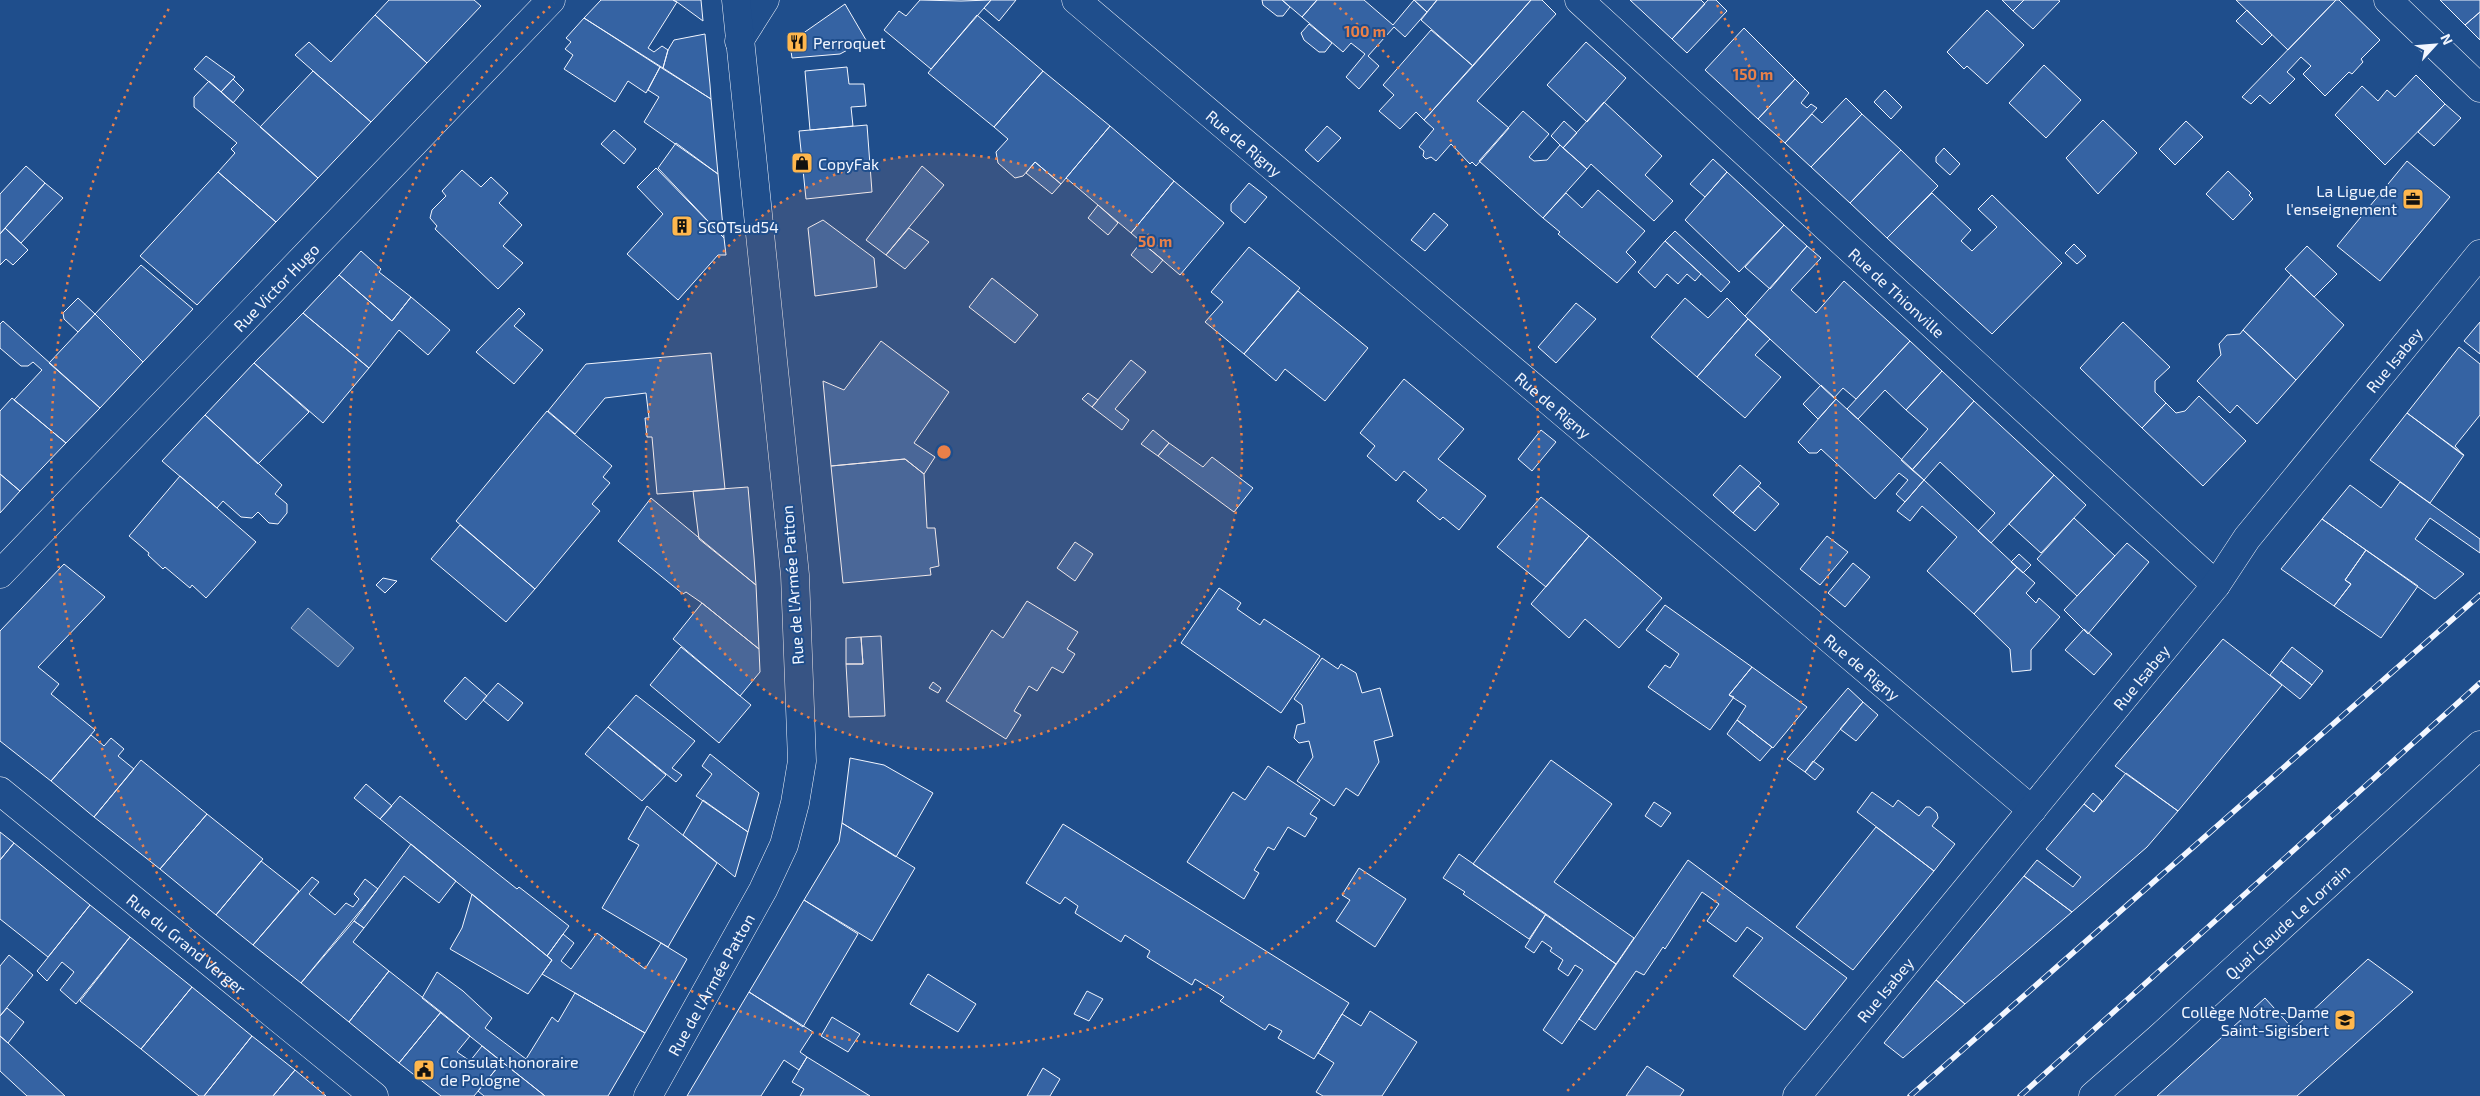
<svg xmlns="http://www.w3.org/2000/svg" width="2480" height="1096" viewBox="0 0 2480 1096" font-family="'Exo 2',sans-serif">
<style>
.water{fill:#446ba0;stroke:#a8bbd7}
.building{fill:#3563a3;stroke:#f2f6ff}
.lines{fill:none;stroke-linecap:round;stroke-linejoin:round}
.minor-casing{stroke:#f2f6ff;stroke-width:29}
.secondary-casing{stroke:#f2f6ff;stroke-width:29}
.minor{stroke:#1f4e8c;stroke-width:28}
.secondary{stroke:#1f4e8c;stroke-width:28}
.rail-casing{stroke:#f2f6ff;stroke-width:5.5}
.rail{stroke:#1f4e8c;stroke-width:4;stroke-dasharray:11;stroke-linecap:butt}
.ring{fill:none;stroke:#ea8049;stroke-width:2.5;stroke-dasharray:2.5 5}
.labels{text-anchor:middle;dominant-baseline:central;stroke-width:4;stroke-linejoin:round;paint-order:stroke}
.poi-label{font-size:16px;fill:#f2f6ff;stroke:#1f4e8c;text-anchor:start}
.street-label{font-size:16px;fill:#f2f6ff;stroke:#1f4e8c}
.centre{fill:#ea8049;stroke:#1f4e8c;stroke-width:2.5}
.ring-label{font-size:15px;text-anchor:middle;font-weight:bold;fill:#ea8049;stroke:#1f4e8c;stroke-width:4;stroke-linejoin:round;paint-order:stroke}
</style>
<rect width="100%" height="100%" fill="#1f4e8c"/>
<path class="water" d="M308,608L354,648L338,667L291,628Z"/>
<path class="building" d="M389,0H474L481,6L427,63L375,15Z
M601,0H673L677,2L648,48L654,52L662,46L668,50L663,68L584,18Z
M673,0H701L703,21L677,2Z
M920,0L961,1L991,0L931,69L884,30L899,11L906,16Z
M991,0H1016L999,21L984,8Z
M1262,0H1282L1290,7L1283,16H1277L1263,5Z
M1282,0H1317L1302,17Z
M1317,0H1364L1393,25L1414,0L1427,12L1405,37L1394,27L1368,56L1379,66L1359,89L1346,77L1365,54L1351,43L1343,52L1302,17Z
M1414,0H1437L1427,12Z
M1437,0H1531L1473,66L1421,20Z
M1531,0H1542L1556,14L1477,101L1509,128L1476,166L1472,162L1470,164L1451,144L1436,161L1431,157L1426,159L1423,156L1424,151L1419,147L1434,129L1424,120Z
M1630,0H1701L1705,4L1672,39Z
M1708,0H1716L1727,11L1687,53L1672,39Z
M2002,0H2024L2013,11Z
M2024,0H2058L2060,1L2033,29L2013,11Z
M2236,0H2336L2288,50Z
M2336,0H2339L2380,40L2361,59L2363,62L2352,74L2349,72L2325,96L2303,74L2311,66L2301,57L2287,72L2295,79L2270,104L2260,95L2251,104L2242,97Z
M2440,0H2480V12L2465,25Z
M845,4L866,40L840,54L792,58L791,51L802,34Z
M1987,10L2024,45L1987,84L1967,66L1964,69L1947,52Z
M2247,10L2272,35L2262,45L2236,21Z
M2480,12V40L2465,25Z
M375,15L427,63L371,122L295,55L309,42L331,62Z
M977,15L1043,71L994,127L928,73Z
M584,18L660,67L646,93L628,81L615,102L564,69L573,55L565,49L571,42L566,38Z
M1309,24L1332,43L1325,52H1319L1304,40L1301,33Z
M1744,28L1795,79L1758,119L1705,70Z
M1431,30L1473,66L1424,120L1416,112L1400,129L1379,111L1394,95L1383,85Z
M705,34L710,85L711,99L663,68L668,50L674,40Z
M1586,42L1626,78L1587,122L1547,85Z
M206,56L235,77L221,92L194,69Z
M2044,65L2081,100L2046,138L2009,103Z
M660,67L711,99L718,174L644,122L659,97L648,90Z
M847,67L849,84H864L866,106L851,107L853,126L810,130L805,71Z
M313,71L371,122L318,178L260,127Z
M1043,71L1110,126L1061,184L1035,162L1023,176L1015,178L998,163L996,152L1008,139L994,127Z
M2416,75L2445,104L2385,165L2335,115L2362,86L2378,101L2387,90L2395,97Z
M233,79L244,90L233,103L221,92Z
M1795,79L1809,93L1801,103L1807,108L1811,104L1817,108L1785,143L1758,119Z
M209,81L318,178L276,222L218,172L235,153L231,149L237,143L194,107V97Z
M1885,90L1902,107L1891,119L1874,102Z
M1846,98L1862,114L1811,167L1785,143L1812,114L1822,123Z
M1604,102L1662,156L1645,175L1673,201L1654,221L1591,164L1587,169L1563,148Z
M2445,104L2461,118L2434,146L2418,132Z
M1523,111L1549,134L1529,157L1534,161L1547,160L1560,145L1587,169L1543,218L1479,161Z
M1862,114L1901,150L1850,203L1811,167Z
M2103,120L2137,153L2098,194L2066,158Z
M1564,121L1577,133L1563,148L1551,136Z
M2186,121L2203,137L2175,165L2159,149Z
M867,125L872,192L806,199L799,131Z
M1110,126L1174,181L1131,233L1066,178Z
M1327,126L1341,138L1318,162L1305,150Z
M614,130L636,149L624,164L601,144Z
M676,143L718,174L724,238L658,168Z
M1944,148L1960,164L1950,175L1936,162V157Z
M1901,150L1938,186L1887,238L1850,203Z
M1713,159L1727,172L1705,197L1690,184Z
M2407,161L2450,197L2380,281L2337,246Z
M1035,162L1061,184L1052,194L1026,173Z
M26,166L45,183L0,234V194Z
M922,166L944,185L886,255L866,240Z
M656,168L724,238L726,255H718L678,300L627,254L663,214L637,187Z
M462,170L481,187L491,177L508,193L499,203L522,225L503,246L523,263L498,289L435,229L437,226L430,218L432,210L446,196L442,191Z
M2228,171L2251,193L2249,195L2253,199L2233,220L2206,194Z
M218,172L276,222L197,305L140,256Z
M1727,172L1784,225L1739,272L1685,220Z
M1174,181L1224,223L1180,275L1131,233Z
M45,183L63,198L21,243L5,228Z
M1249,183L1267,197L1245,223L1231,211V204Z
M1598,190L1645,231L1626,252L1636,262L1617,283L1558,234L1560,232L1543,218L1566,193L1582,208Z
M1932,193L1971,230L1961,241L1972,251L1997,227L1978,209L1992,195L2062,263L1992,334L1887,238Z
M1098,205L1118,223L1108,235L1088,218Z
M1434,213L1448,225L1425,251L1411,240Z
M823,220L874,258L877,287L815,296L808,228Z
M1784,225L1807,246L1770,289L1745,267Z
M5,228L28,250L13,265L6,259L0,265V234Z
M909,228L929,242L905,269L886,255Z
M1675,231L1730,282L1721,292L1665,241Z
M1665,241L1701,274L1695,281L1687,274L1678,284L1667,274L1655,288L1638,272Z
M1141,242L1163,260L1152,273L1131,255Z
M2074,244L2086,256L2077,264L2065,253Z
M1807,246L1821,258L1791,290L1816,313L1844,281L1910,341L1856,399L1843,388L1834,398L1745,316Z
M2307,246L2337,274L2314,297L2285,269Z
M1249,247L1300,288L1244,354L1205,322L1223,302L1211,292Z
M361,251L381,269L379,272L411,297L392,321L339,275Z
M141,265L193,309L143,362L95,314Z
M339,275L392,321L411,297L450,330L428,355L399,330L369,368L303,313Z
M2291,275L2344,325L2296,380L2243,330Z
M992,278L1038,315L1015,343L969,307Z
M1298,291L1368,348L1325,401L1285,369L1276,381L1244,354Z
M78,298L95,314L78,332L64,319L63,313Z
M1685,298L1708,318L1727,298L1748,319L1697,377L1651,337Z
M1576,303L1596,319L1556,363L1538,347Z
M519,308L525,314L514,326L543,350L514,384L476,352Z
M303,313L369,368L323,423L254,363Z
M95,314L143,362L100,408L49,363Z
M1748,319L1770,339L1755,355L1781,377L1745,418L1697,377Z
M3,321L100,408L66,443L14,400L42,370L33,362L28,366H21L0,348V324Z
M2123,322L2170,367L2155,381V392L2166,403L2142,428L2080,368Z
M2480,322V354L2464,341Z
M2243,330L2296,380L2257,424L2237,405L2230,413L2197,381L2221,355L2219,344L2227,335L2240,334Z
M881,341L949,392L914,443L935,457L924,474L905,459L831,466L823,381L844,390Z
M1910,341L1942,371L1906,410L1885,390L1858,419L1847,409Z
M2459,347L2480,364V415L2455,446L2463,455L2407,413Z
M711,353L725,489L657,494L652,437H647L645,418H649L646,393L605,398L575,434L548,411L586,364Z
M1131,360L1146,372L1115,409L1129,420L1122,430L1092,407Z
M254,363L309,412L258,464L205,415Z
M1942,371L1974,401L1912,470L1901,460L1928,429L1906,410Z
M1404,379L1464,429L1438,459L1486,496L1459,530L1443,517L1440,520L1417,501L1427,490L1404,471L1396,481L1367,456L1375,446L1360,433Z
M1821,385L1836,399L1818,419L1803,404Z
M1088,393L1098,400L1092,407L1082,399Z
M2199,396L2246,441L2203,486L2142,428L2166,403L2176,413L2185,411Z
M12,398L66,443L20,491L0,474V411Z
M1836,399L1924,480L1905,502L1896,494L1908,480L1899,473L1875,499L1821,449L1817,453H1809L1798,442Z
M1974,401L2054,475L1991,543L1978,531L1995,513L1940,462L1924,480L1912,470Z
M547,411L612,466L603,477L610,483L592,504L600,511L535,589L456,521Z
M2407,413L2464,455L2430,503L2370,460Z
M205,415L282,485L275,494L287,504V513L278,524L269,523L258,512L252,518L241,517L223,501L217,508L162,461Z
M1153,430L1169,443L1158,456L1141,444Z
M1541,430L1556,442L1532,471L1518,459Z
M1169,443L1203,467L1212,457L1253,488L1234,512L1158,456Z
M905,459L924,474L927,528H935L939,566L930,568L931,575L843,583L831,466Z
M1740,465L1761,483L1733,513L1713,495Z
M0,474L20,491L0,513Z
M2054,475L2086,505L2041,553L2009,524Z
M180,476L256,542L206,598L192,585L190,588L165,567L163,569L148,555L149,553L129,536Z
M1924,480L2017,567L1974,614L1927,571L1957,537L1922,506L1910,521L1897,511Z
M2400,482L2480,539V553L2430,518L2415,539L2464,574L2435,599L2322,519L2350,485L2381,508Z
M1758,486L1779,504L1755,531L1733,513Z
M748,487L754,557L756,585L699,539L693,491Z
M1541,497L1589,536L1546,587L1497,547Z
M651,498L756,585L759,649L702,603L686,592L683,594L618,541Z
M2074,518L2115,556L2077,596L2037,559Z
M2322,519L2366,550L2345,580L2351,584L2334,606L2281,569Z
M460,525L535,589L506,622L431,559Z
M1589,536L1662,598L1619,648L1585,619L1569,638L1531,604Z
M1827,536L1848,552L1820,585L1800,569Z
M1075,542L1093,554L1075,581L1057,568Z
M2127,543L2149,562L2088,634L2064,610Z
M2366,550L2418,586L2381,638L2334,606L2351,584L2345,580Z
M2019,554L2031,565L2023,573L2011,562Z
M1853,563L1870,577L1845,607L1828,593Z
M64,564L105,597L38,667L59,684L51,694L95,730L51,781L0,741V631Z
M2017,567L2035,583L2026,593L2036,603L2039,598L2060,617L2031,650V670L2012,672L2010,649L1974,614Z
M383,578L397,581L385,593L376,585Z
M1219,588L1241,603L1237,609L1260,625L1264,619L1320,656L1281,713L1181,643Z
M1027,601L1078,632L1067,649L1075,654L1063,673L1052,667L1037,691L1029,686L1014,711L1021,715L1006,739L946,701L992,630L1003,638Z
M702,603L759,649L760,672L740,696L673,639Z
M1665,605L1752,667L1729,695L1734,697L1710,730L1648,687L1665,665L1670,668L1679,654L1646,630Z
M2084,629L2112,654L2094,675L2065,650Z
M881,636L885,716L849,717L846,664H863L861,637Z
M861,637L863,664H846V638Z
M2223,639L2282,685L2178,811L2115,766Z
M681,647L751,705L719,743L650,685Z
M2292,647L2323,671L2312,685L2281,661Z
M1322,658L1338,669L1341,664L1356,673L1362,693L1380,688L1393,736L1374,741L1379,762L1358,796L1346,788L1334,806L1297,781L1313,757L1309,741L1299,743L1294,738L1297,725L1305,723L1302,705L1294,699Z
M2281,661L2312,685L2300,699L2270,675Z
M1752,667L1807,707L1773,748L1737,720L1746,706L1729,695Z
M465,677L487,696L466,720L444,701Z
M933,682L941,688L938,693L929,688Z
M498,683L523,703L508,721L483,700Z
M1848,688L1863,702L1805,772L1787,759Z
M636,695L695,741L672,768L682,775L676,782L608,727Z
M1863,702L1878,715L1856,741L1840,729Z
M1737,720L1772,747L1760,761L1727,734Z
M608,727L666,775L642,801L585,754Z
M91,735L104,746L111,738L124,749L118,756L134,769L94,817L51,781Z
M710,754L759,793L748,832L696,796L712,774L702,766Z
M850,758L884,765L933,793L896,857L842,823Z
M141,760L207,814L160,869L94,817Z
M1551,760L1612,804L1554,882L1634,938L1616,964L1473,864Z
M1813,761L1824,769L1815,780L1805,772Z
M1268,766L1320,800L1310,814L1317,818L1305,837L1288,827L1274,850L1268,847L1254,870L1259,873L1244,899L1187,862L1233,792L1245,800Z
M2126,773L2178,811L2147,847L2072,912L2024,876L2037,860L2073,887L2081,877L2046,849L2084,804L2094,812Z
M366,784L392,806L380,819L354,798Z
M1872,792L1893,807L1898,800L1919,816L1926,807H1930L1937,813L1938,818L1932,826L1955,844L1934,871L1857,812Z
M2093,793L2102,801L2094,812L2084,804Z
M400,796L517,889L519,887L569,926L547,956L380,819Z
M703,800L748,832L735,877L683,835Z
M1654,802L1671,813L1661,827L1645,816Z
M647,806L717,863L668,947L602,908L639,845L628,839Z
M207,814L263,859L216,915L160,869Z
M842,823L915,868L872,941L804,900L839,842Z
M1063,824L1349,1003L1314,1059L1278,1038L1282,1031L1269,1024L1265,1030L1220,1001L1224,997L1195,979L1192,985L1147,957L1150,951L1125,935L1121,942L1075,913L1078,906L1065,897L1060,904L1026,883Z
M1876,827L1934,871L1853,970L1796,927Z
M0,832L14,843L0,860Z
M14,843L90,905L48,957L0,919V860Z
M411,844L456,881L439,903L404,876L364,928L354,921Z
M1459,854L1546,914L1529,939L1463,894L1465,892L1443,878Z
M1688,860L1847,978L1805,1030L1733,976L1763,938L1747,927L1736,942L1707,921L1719,904L1702,892L1665,949L1663,947L1644,975L1636,971L1595,1030L1579,1019Z
M261,861L299,891L253,945L216,915Z
M1359,868L1406,899L1375,947L1336,921L1350,900L1342,895Z
M2024,876L2072,912L1965,1004L1936,980Z
M312,877L319,882L309,894L335,915L346,903L353,907L359,899L354,894L365,879L378,889L301,983L253,945Z
M472,894L552,960L528,994L450,949L462,928Z
M804,900L858,934L803,1027L749,992Z
M90,905L130,937L76,1004L60,990L74,972L62,962L47,981L37,971Z
M1546,914L1616,964L1562,1044L1543,1030L1583,970L1575,965L1568,976L1558,969L1563,960L1550,951L1552,948L1542,941L1534,953L1525,947Z
M354,921L364,928L353,942L389,971L349,1022L301,983Z
M597,933L645,969L661,943L687,959L645,1033L542,974L552,960L547,956L563,934L574,943L561,961L571,969Z
M130,937L192,987L141,1049L80,1001Z
M9,955L33,975L0,1016V966Z
M2368,959L2413,992L2297,1096H2157L2265,998L2293,1029Z
M389,971L441,1012L399,1063L349,1022Z
M437,972L463,991L492,1018L485,1028L526,1059L552,1017L558,1022L575,993L645,1033L608,1096H545L422,998Z
M928,974L976,1004L958,1032L910,1004Z
M1936,980L1965,1004L1903,1058L1884,1043Z
M192,987L252,1036L204,1096H199L141,1049Z
M1087,991L1103,999L1089,1021L1074,1014Z
M749,992L813,1032L800,1052L807,1057L799,1070L784,1060L761,1096H687Z
M7,1008L24,1022L8,1043L0,1036V1016Z
M1370,1011L1417,1042L1382,1096H1323L1316,1092L1334,1063L1318,1053L1342,1014L1361,1026Z
M441,1012L470,1036L457,1052L470,1061L482,1046L502,1062L474,1096H441L399,1063Z
M832,1017L860,1034L848,1052L821,1036Z
M0,1036L8,1043L65,1096H27L0,1071Z
M252,1036L295,1070L273,1096H204Z
M807,1057L870,1096H800L804,1089L792,1082Z
M502,1062L525,1080L545,1096H484L478,1091Z
M1647,1066L1684,1090L1680,1096H1626Z
M1043,1068L1060,1079L1050,1096H1027Z
M295,1070L326,1096H273Z"/>
<g class="lines">
<g class="minor-casing">
<g id="minor">
<path id="s1" d="M1076,0L2032,810"/>
<path id="s2" d="M1579,0L2216,585"/>
<path d="M2388,0L2480,88"/>
<path id="s3" d="M0,791L374,1096"/>
<path id="s4" d="M1797,1096L2216,585L2247,538L2480,254"/>
<path id="s5" d="M2093,1096L2158,1039L2480,745"/>
</g>
</g>
<g class="secondary-casing">
<g id="secondary">
<path d="M739,41L765,0"/>
<path id="s6" d="M0,574L551,0"/>
<path id="s7" d="M648,1096L763,890L784,845L795,803L802,761L795,575L736,0"/>
</g>
</g>
<use href="#minor" class="minor"/>
<use href="#secondary" class="secondary"/>
<g class="rail-casing">
<path id="rail" d="M1910,1096L2480,595
M2020,1096L2480,683"/>
</g>
<use href="#rail" class="rail"/>
</g>
<circle cx="944" cy="452" r="298" fill="#ea8049" fill-opacity=".12"/>
<g class="ring">
<circle cx="944" cy="452" r="298"/>
<path d="M1334 3A595 595 0 1 1 554 3"/>
<path d="M324 1094A893 893 0 0 1 171 5M1717 5A893 893 0 0 1 1564 1094"/>
</g>
<defs>
<g id="restaurant-square" transform="scale(1.125)"><rect x="-9" y="-9" width="18" height="18" rx="4" fill="#ffb74d" stroke="#1f4e8c"/><path d="M-5-6h1v4h1v-4h1v4h1v-4h1v5L-1.5 .5V6h-2V.5L-5-1ZM5-6V6H3V1.5H1.5Q1.5-4 5-6Z" fill="#111"/></g>
<g id="shop-square" transform="scale(1.125)"><rect x="-9" y="-9" width="18" height="18" rx="4" fill="#ffb74d" stroke="#1f4e8c"/><path d="M-5-2.5h2.3a2.7 3.5 0 0 1 5.4 0H5L5.5 6h-11ZM-1.5-2.5h3a1.5 2.3 0 0 0-3 0Z" fill="#111"/></g>
<g id="office-square" transform="scale(1.125)"><rect x="-9" y="-9" width="18" height="18" rx="4" fill="#ffb74d" stroke="#1f4e8c"/><path d="M-6-3h4V-5.5h4V-3h4V5H-6ZM-1-4.5V-3h2v-1.5ZM-6 0V1H6V0Z" fill="#111"/></g>
<g id="building-square" transform="scale(1.125)"><rect x="-9" y="-9" width="18" height="18" rx="4" fill="#ffb74d" stroke="#1f4e8c"/><path d="M-4-6H4V6H1V3H-1V6H-4ZM-2.5-4.3h1.7v1.8h-1.7ZM.8-4.3h1.7v1.8H.8ZM-2.5-1h1.7V.8h-1.7ZM.8-1h1.7V.8H.8Z" fill="#111"/></g>
<g id="school-square" transform="scale(1.125)"><rect x="-9" y="-9" width="18" height="18" rx="4" fill="#ffb74d" stroke="#1f4e8c"/><path d="M0-5L7-2L0 1L-7-2ZM-4 1L0 2.5L4 1V4Q0 6-4 4Z" fill="#111"/></g>
<g id="civic-square" transform="scale(1.125)"><rect x="-9" y="-9" width="18" height="18" rx="4" fill="#ffb74d" stroke="#1f4e8c"/><path d="M-.6-6.5H3V-4.5H.6V-3L4-1V1h2V6H-6V1h2V-1L-.6-3ZM-1.2 2.5V6h2.4V2.5Z" fill="#111"/></g>
</defs>
<g fill-rule="evenodd">
<use href="#restaurant-square" x="797" y="42"/>
<use href="#shop-square" x="802" y="163"/>
<use href="#office-square" x="2413" y="199"/>
<use href="#building-square" x="682" y="226"/>
<use href="#school-square" x="2345" y="1020"/>
<use href="#civic-square" x="424" y="1070"/>
</g>
<g class="labels">
<g class="poi-label">
<text x="813" y="42">Perroquet</text>
<text x="818" y="163">CopyFak</text>
<text x="2397" y="190" text-anchor="end">La Ligue de<tspan x="2397" dy="18">l'enseignement</tspan></text>
<text x="698" y="226">SCOTsud54</text>
<text x="2329" y="1011" text-anchor="end">Collège Notre-Dame<tspan x="2329" dy="18">Saint-Sigisbert</tspan></text>
<text x="440" y="1061">Consulat honoraire<tspan x="440" dy="18">de Pologne</tspan></text>
</g>
<g class="street-label">
<text stroke="none"><textPath href="#s1" startOffset="221">Rue de Rigny</textPath></text>
<text stroke="none"><textPath href="#s6" startOffset="398">Rue Victor Hugo</textPath></text>
<text stroke="none"><textPath href="#s2" startOffset="432">Rue de Thionville</textPath></text>
<text stroke="none"><textPath href="#s4" startOffset="948">Rue Isabey</textPath></text>
<text stroke="none"><textPath href="#s1" startOffset="626">Rue de Rigny</textPath></text>
<text transform="translate(792 585) rotate(-94)">Rue de l'Armée Patton</text>
<text stroke="none"><textPath href="#s1" startOffset="1031">Rue de Rigny</textPath></text>
<text stroke="none"><textPath href="#s4" startOffset="542">Rue Isabey</textPath></text>
<text stroke="none"><textPath href="#s5" startOffset="261">Quai Claude Le Lorrain</textPath></text>
<text stroke="none"><textPath href="#s3" startOffset="241">Rue du Grand Verger</textPath></text>
<text stroke="none"><textPath href="#s7" startOffset="128">Rue de l'Armée Patton</textPath></text>
<text stroke="none"><textPath href="#s4" startOffset="138">Rue Isabey</textPath></text>
</g>
</g>
<circle cx="944" cy="452" r="8" class="centre"/>
<g class="ring-label">
<text x="1365" y="37">100 m</text>
<text x="1753" y="80">150 m</text>
<text x="1155" y="247">50 m</text>
</g>
<g transform="translate(2435 45) rotate(64)" stroke="#1f4e8c" stroke-width="4" paint-order="stroke">
<path d="M0-4L9 19L0 12L-9 19Z" fill="#f2f6ff"/>
<text y="-8" font-size="14" font-weight="bold" text-anchor="middle" fill="#f2f6ff">N</text>
</g>
</svg>
